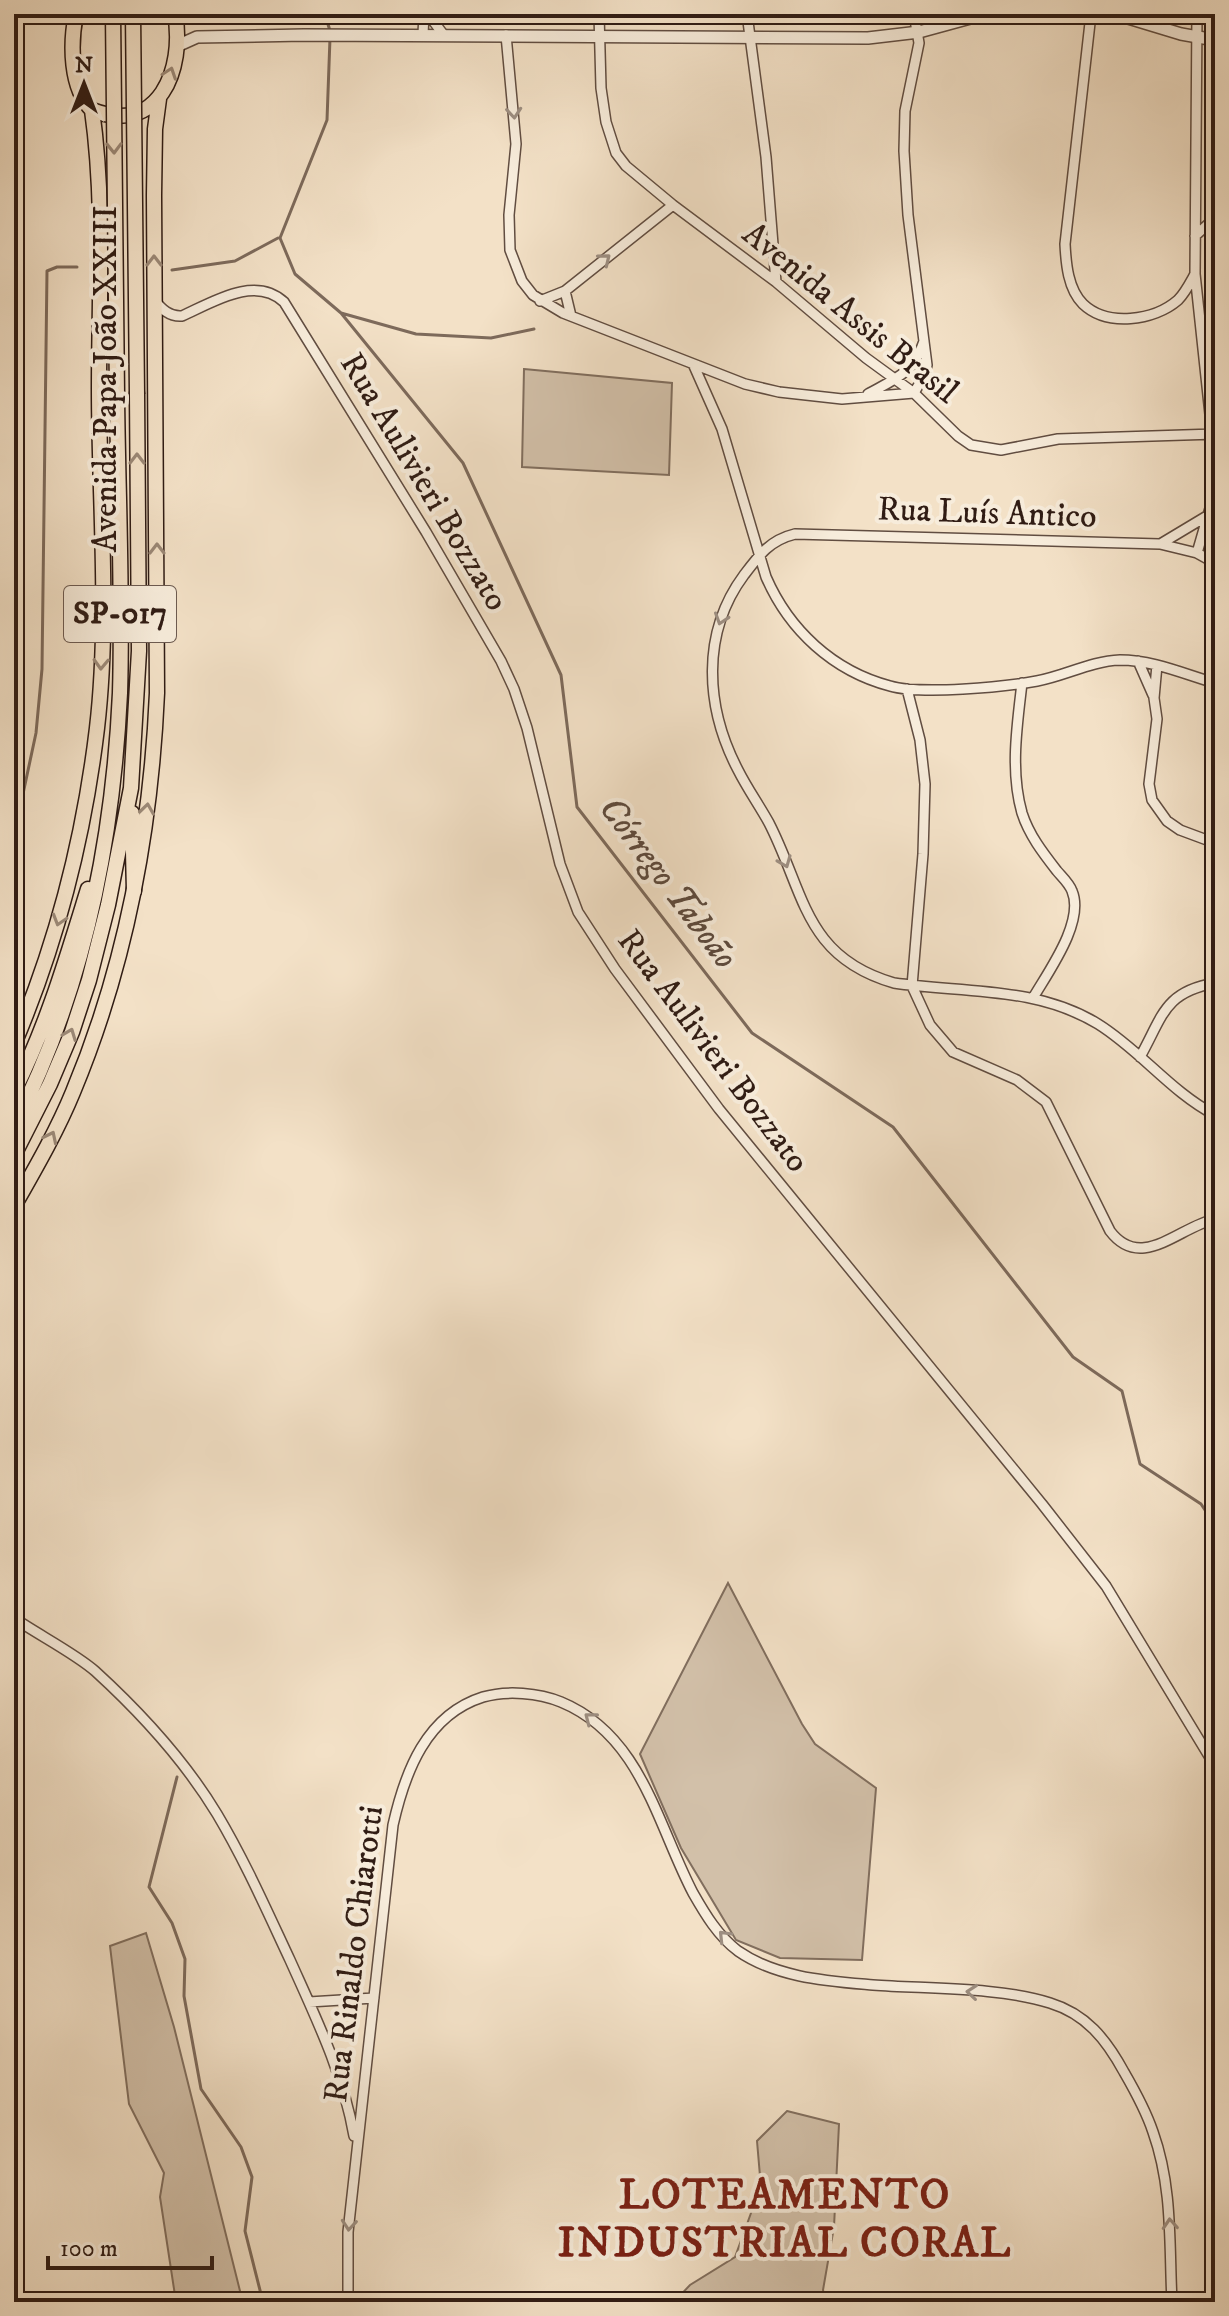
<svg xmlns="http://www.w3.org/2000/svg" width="1229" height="2316" viewBox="0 0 1229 2316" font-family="'IM FELL DW Pica',serif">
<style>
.green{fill:#d2c0a9;stroke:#816e5e;stroke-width:2}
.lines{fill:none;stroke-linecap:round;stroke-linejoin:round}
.stream{stroke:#7d6a5b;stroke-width:3}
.minor-casing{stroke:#614d41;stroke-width:12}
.tertiary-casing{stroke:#614d41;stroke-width:14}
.primary-casing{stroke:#301c14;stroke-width:17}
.trunk-casing{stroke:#301c14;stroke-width:17}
.minor{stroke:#f7ecdb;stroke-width:9}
.tertiary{stroke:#f7ecdb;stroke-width:11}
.primary{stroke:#f3e1c7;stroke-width:14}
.trunk{stroke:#f3e1c7;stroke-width:14}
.trunk-bridge-casing{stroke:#301c14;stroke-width:17;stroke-linecap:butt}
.trunk-bridge{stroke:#f3e1c7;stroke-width:14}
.oneway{stroke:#9b8876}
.oneway2{stroke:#9d8e81}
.labels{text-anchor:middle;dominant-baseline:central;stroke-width:8;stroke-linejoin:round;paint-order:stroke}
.shield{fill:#f7ecdb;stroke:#6c5a50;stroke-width:2}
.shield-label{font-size:32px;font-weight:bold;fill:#301c14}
.street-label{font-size:34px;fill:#301c14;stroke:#f7ecdb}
.water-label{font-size:36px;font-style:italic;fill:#5d4a3d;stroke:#f7ecdb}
.district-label{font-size:42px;font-weight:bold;letter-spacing:2px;fill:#7a1f14;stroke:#f7ecdb}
</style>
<rect width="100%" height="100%" fill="#f3e1c7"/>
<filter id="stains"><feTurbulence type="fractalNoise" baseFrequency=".0025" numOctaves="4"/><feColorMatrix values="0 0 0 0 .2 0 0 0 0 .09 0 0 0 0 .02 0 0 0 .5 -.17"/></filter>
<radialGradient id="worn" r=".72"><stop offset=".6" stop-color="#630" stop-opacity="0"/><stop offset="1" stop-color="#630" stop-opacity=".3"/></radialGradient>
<path class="green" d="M524,369L672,383L669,475L522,467Z
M728,1583L802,1724L815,1744L876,1788L862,1960L780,1958L736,1940L681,1848L640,1754Z
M146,1933L174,2027L241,2295L247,2302H176L160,2197L164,2173L129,2104L110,1946Z
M787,2111L839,2124L834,2227L823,2290L826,2302H674L690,2285L735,2257L751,2213L760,2176L757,2141Z"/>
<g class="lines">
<path class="stream" d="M325,14L330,31
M330,38L327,120L280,238L295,274L341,313L463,463L561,675L577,807L752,1033L893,1127L1073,1357L1122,1391L1140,1464L1201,1504L1215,1525
M172,270L235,261L278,238
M341,313L416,334L491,338L534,329
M14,836L36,733L42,669L47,271L57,267H77
M177,1777L149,1887L172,1923L185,1959L184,1996L201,2089L241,2147L252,2177L245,2231L263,2302"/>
<g class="minor-casing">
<path id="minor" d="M428,14L443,34
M599,14L601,88L606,122L616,153L626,166L673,205L776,282L866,358L914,393L958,436L971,445L1001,450L1058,439L1215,434
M747,14L766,157L776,282
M1091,14L1065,244C1066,264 1068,289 1083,304C1107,327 1154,321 1178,300C1185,293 1190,283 1195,274
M1197,14L1195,274L1215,461
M423,34L424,14
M506,35L516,144L509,215L510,250L522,281L533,295L563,313L745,384L779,392L842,399L914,393L925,374L927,365L908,215L904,151L905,111L919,43L914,14
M1195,236L1215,218
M565,291L571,316
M154,300C162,309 169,317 182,316C213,302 255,275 284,302L426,532L501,661L514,689L527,728L560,864L578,912L615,969L719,1109L1042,1504L1106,1586L1215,1766
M540,301L565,291L673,205
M694,366L722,429L766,577C789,630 833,671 890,686C921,695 1004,687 1037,681C1065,676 1091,661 1120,660C1153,660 1184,674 1215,683
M868,394C895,379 914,373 924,341
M1162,543L1207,516
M1197,553L1215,491
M1215,563L1197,553L1160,544L795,534C770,540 759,555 744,575C701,633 705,707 738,770C747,788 759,805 769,823C805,893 804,957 894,983C963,993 1036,986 1098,1024C1140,1050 1171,1092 1215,1115
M1138,661L1153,695
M1157,665L1154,698L1157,719L1149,784L1152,800L1167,821L1180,830L1215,843
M1022,683C1017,726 1010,771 1022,813C1029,835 1043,853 1057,871C1062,877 1069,883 1072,891C1085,922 1048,972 1033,998
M907,689L920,740L925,784L923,854L912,986L930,1025L953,1052L1017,1080L1046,1102L1110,1231C1141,1272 1179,1227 1215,1219
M1140,1057C1163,1016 1164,992 1215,983
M14,1618C37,1634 76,1654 95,1671C141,1713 185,1761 217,1814C245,1861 267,1911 290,1960C316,2018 343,2073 354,2136
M309,2002L374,1998
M348,2302V2232L393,1825C405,1772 426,1715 483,1697C507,1690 539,1693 561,1702C641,1735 657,1824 693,1893C705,1914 718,1936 738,1951C777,1978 828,1981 873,1985C926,1989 1001,1987 1050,2003C1086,2014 1106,2039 1124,2072C1135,2091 1146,2111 1153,2132C1173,2188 1169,2245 1172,2302"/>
</g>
<g class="tertiary-casing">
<path id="tertiary" d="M1115,14L1181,34L1215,40
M177,46L197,37L304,35L868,38L919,32L985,14"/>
</g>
<g class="primary-casing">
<path id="primary" d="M76,14C70,44 70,88 92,110C159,136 185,69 175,14
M14,1044C57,943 84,837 97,728C110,616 99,501 99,389C99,297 105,202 92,110
M14,1206C35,1169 57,1131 73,1092C126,965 151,829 157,693L154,195L155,129L159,99"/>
</g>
<g class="trunk-casing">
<path id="trunk" d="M132,813L134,891
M14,1091C47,1026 67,957 88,889
M14,1126C83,992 113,843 120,693C123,594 118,494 117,396
M14,1155L50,1084L72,1032L89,980L108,905L131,788L139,651L137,394"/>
</g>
<use href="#minor" class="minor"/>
<use href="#tertiary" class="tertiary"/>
<use href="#primary" class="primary"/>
<use href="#trunk" class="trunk"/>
<g class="trunk-bridge-casing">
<path id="trunk-bridge" d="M113,14L117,396
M133,14L137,394"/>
</g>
<use href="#trunk-bridge" class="trunk-bridge"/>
</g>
<defs><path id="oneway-chevron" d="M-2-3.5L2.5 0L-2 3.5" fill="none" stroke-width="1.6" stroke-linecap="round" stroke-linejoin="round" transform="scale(2)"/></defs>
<g class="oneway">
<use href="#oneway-chevron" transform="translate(170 73) rotate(-71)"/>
<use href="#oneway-chevron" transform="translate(114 148) rotate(89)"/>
<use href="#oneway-chevron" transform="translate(154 261) rotate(-90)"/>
<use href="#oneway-chevron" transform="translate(137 459) rotate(-90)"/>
<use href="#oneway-chevron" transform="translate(157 549) rotate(-90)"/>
<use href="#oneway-chevron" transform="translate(101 664) rotate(92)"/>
<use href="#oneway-chevron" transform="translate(147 809) rotate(-82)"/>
<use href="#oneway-chevron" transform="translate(59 920) rotate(107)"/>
<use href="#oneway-chevron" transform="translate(70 1034) rotate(-69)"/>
<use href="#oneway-chevron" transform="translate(51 1137) rotate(-64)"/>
</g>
<g class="oneway2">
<use href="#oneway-chevron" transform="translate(514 113) rotate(85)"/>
<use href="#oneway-chevron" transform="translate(605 259) rotate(-39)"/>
<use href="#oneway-chevron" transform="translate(721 619) rotate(108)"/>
<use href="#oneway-chevron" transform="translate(785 862) rotate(68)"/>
<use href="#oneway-chevron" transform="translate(590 1718) rotate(-142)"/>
<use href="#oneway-chevron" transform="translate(724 1936) rotate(-134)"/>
<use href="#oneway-chevron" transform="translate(972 1992) rotate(-175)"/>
<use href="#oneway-chevron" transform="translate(1170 2224) rotate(-94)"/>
<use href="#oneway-chevron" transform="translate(349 2225) rotate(95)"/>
</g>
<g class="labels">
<rect class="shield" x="64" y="586" width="112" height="56" rx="6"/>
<g class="shield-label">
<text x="120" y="614">SP-017</text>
</g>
<g class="street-label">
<text transform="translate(850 313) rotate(39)">Avenida Assis Brasil</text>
<text transform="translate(106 379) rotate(-90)">Avenida Papa João XXIII</text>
<text transform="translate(424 482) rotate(59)">Rua Aulivieri Bozzato</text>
<text transform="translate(987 513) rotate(2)">Rua Luís Antico</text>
<text transform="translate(713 1051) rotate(53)">Rua Aulivieri Bozzato</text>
<text transform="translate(354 1954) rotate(-83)">Rua Rinaldo Chiarotti</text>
</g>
<g class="water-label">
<text transform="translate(668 883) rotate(53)">Córrego Taboão</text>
</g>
<g class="district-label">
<text x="785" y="2196">LOTEAMENTO<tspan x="785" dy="48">INDUSTRIAL CORAL</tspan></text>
</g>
</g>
<rect width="1229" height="2316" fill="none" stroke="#f3e1c7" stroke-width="48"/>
<rect x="16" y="16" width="1197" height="2284" fill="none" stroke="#301c14" stroke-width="4"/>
<rect x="24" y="24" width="1181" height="2268" fill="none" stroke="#301c14" stroke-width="2"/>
<g transform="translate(84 84)" stroke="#f7ecdb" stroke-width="6" paint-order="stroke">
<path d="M0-6L14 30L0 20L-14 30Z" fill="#301c14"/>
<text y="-12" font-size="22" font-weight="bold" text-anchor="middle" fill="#301c14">N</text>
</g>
<path d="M48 2256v12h164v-12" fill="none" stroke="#301c14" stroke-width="4"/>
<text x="60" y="2256" font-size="24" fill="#301c14" stroke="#f7ecdb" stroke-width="6" paint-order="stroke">100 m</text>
<rect width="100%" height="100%" filter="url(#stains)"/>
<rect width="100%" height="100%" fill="url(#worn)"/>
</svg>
